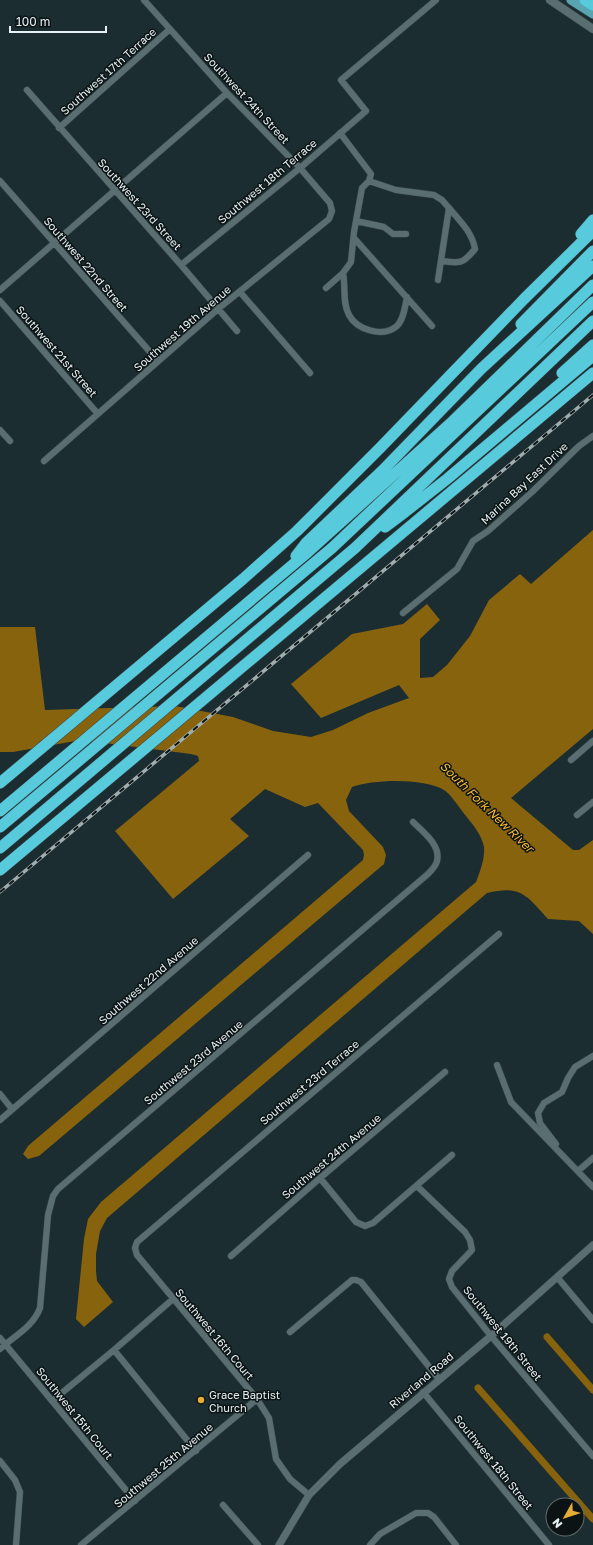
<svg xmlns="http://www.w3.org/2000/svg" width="593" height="1545" viewBox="0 0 593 1545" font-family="'Golos Text',sans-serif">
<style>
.water{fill:#88630e}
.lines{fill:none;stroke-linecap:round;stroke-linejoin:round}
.canal{stroke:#88630e;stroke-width:7}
.minor-casing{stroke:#3a4a4d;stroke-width:7}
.tertiary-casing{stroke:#3a4a4d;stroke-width:8}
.secondary-casing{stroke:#3a4a4d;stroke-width:9}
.primary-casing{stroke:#3a4a4d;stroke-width:10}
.motorway-casing{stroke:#3a4a4d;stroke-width:12}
.minor{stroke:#5a6e71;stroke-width:6}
.tertiary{stroke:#5a6e71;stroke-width:7}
.secondary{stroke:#5a6e71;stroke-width:8}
.primary{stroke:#58a5b1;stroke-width:9}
.motorway{stroke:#57cadc;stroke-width:11}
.rail-casing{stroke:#9fadaf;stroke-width:3.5}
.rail{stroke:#0c1315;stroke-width:2;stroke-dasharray:6;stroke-linecap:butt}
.poi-dot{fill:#e5ad36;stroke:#0c1315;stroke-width:1.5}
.labels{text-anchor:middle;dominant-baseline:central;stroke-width:3;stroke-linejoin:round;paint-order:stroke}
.street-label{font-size:11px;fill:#e6f1f3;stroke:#0c1315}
.poi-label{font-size:11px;fill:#e6f1f3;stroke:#0c1315;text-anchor:start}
.water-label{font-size:12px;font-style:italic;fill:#fabb2e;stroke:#0c1315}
</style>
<rect width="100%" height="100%" fill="#1b2d30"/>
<path class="water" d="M593,530V729L511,798L573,850H579L593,840V934L579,921L548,919C526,895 521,885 487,893L107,1218L100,1231L96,1254V1271L97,1281L113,1302L84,1327L76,1319L84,1239L88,1219L101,1202L476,882C480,871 485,859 484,847C481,834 474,826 466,816C460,809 451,794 444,790C425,778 373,779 352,787L346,800L349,811L383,847L386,855L384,864L39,1156L28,1159L23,1154L28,1146L363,860L364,855L363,850L318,803L305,807L265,789L230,819L249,836L173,899L115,831L199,761L198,756L191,754L81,740L13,752H0V627H35L45,710L175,706L233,717L273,731L311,737L333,730L368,713L409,698L399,685L321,718L291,684L352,634L403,624L427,604L440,620L420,639V678L433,677L447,665L470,636L489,600L520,574L531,584Z"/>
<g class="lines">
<path class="canal" d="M547,1337L593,1390
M478,1388L593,1519"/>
<g class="minor-casing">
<path id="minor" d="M27,90L181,265L237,331
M59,128L170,29
M340,133L368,170L371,174L369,181L396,190L434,195L442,200L449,208L438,280
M0,181L158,361
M369,181L362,188L354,232L351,262L343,273C346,288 342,302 349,315C357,330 383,338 397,326C404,319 405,306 407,297
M356,221L384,227L393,234H406
M354,238L432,326
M441,261C460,263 462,265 475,249C472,232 460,221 449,208
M181,265L300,168L366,111L341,80L436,0
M326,288L343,273
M0,290L227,93
M240,292L310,373
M0,301L98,414
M0,430L10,441
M44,461L218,309L329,219L332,211L330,203L300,168L227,93L144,0
M403,613L457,569L473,541L488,531L532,492L579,446L593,436
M571,760L593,741
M577,815L593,802
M497,1065L511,1102L593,1187
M0,1094L12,1109
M0,1120L308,855
M556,1144L540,1123L538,1113L544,1103L562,1092L568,1078L575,1067L593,1056
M578,1171L593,1158
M320,1178L356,1222L365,1226L373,1223L452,1155
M417,1186L465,1232L470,1240L472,1250L452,1271L449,1279L452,1287L491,1336L593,1456
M231,1256L320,1178L445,1072
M557,1277L593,1320
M290,1332L352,1280H356L361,1282L439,1379
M0,1338L135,1501
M0,1349C14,1336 33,1327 40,1308L48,1215L53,1196L58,1189L428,874C431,871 436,866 437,861C441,845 423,832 413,822
M114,1350L196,1451
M423,1392L549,1545
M52,1401L114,1350L173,1299
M0,1461L15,1480L20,1492L16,1545
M309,1495L290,1479L276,1459L269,1418L257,1399L137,1255L135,1248L137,1242L499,934
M223,1505L258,1545
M81,1545L257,1399
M370,1545L380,1534L416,1513H428L434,1517L456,1545"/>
</g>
<g class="tertiary-casing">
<path id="tertiary" d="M279,1545L309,1495L340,1464L491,1336L593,1245"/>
</g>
<g class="secondary-casing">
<path id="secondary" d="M550,0L593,29"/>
</g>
<g class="primary-casing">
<path id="primary" d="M571,0L593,14"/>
</g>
<g class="motorway-casing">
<path id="motorway" d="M585,0L593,5
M581,234L593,220
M521,324L593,251
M562,373L593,345
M385,527L405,512L447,479L593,356
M296,556L306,543L383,470L481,369L593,266
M0,783L243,579L297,531L380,448L524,299L593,231
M0,811L308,552L453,421L593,285
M0,827L332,548L593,302
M0,848L355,548L593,321
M0,870L593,373"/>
</g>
<use href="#minor" class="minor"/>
<use href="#tertiary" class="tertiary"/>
<use href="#secondary" class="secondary"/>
<use href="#primary" class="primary"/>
<use href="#motorway" class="motorway"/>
<g class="rail-casing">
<path id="rail" d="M0,892L593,395"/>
</g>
<use href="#rail" class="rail"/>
</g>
<circle class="poi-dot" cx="201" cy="1400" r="4"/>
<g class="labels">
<g class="street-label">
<text transform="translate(108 71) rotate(-42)">Southwest 17th Terrace</text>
<text transform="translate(247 98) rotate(47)">Southwest 24th Street</text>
<text transform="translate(267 181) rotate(-40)">Southwest 18th Terrace</text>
<text transform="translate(140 204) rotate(48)">Southwest 23rd Street</text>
<text transform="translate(86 264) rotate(49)">Southwest 22nd Street</text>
<text transform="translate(182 328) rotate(-41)">Southwest 19th Avenue</text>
<text transform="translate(57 351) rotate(49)">Southwest 21st Street</text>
<text transform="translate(524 483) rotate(-43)">Marina Bay East Drive</text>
<text transform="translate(148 980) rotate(-41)">Southwest 22nd Avenue</text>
<text transform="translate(193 1062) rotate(-40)">Southwest 23rd Avenue</text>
<text transform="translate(309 1082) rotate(-40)">Southwest 23rd Terrace</text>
<text transform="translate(331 1156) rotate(-40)">Southwest 24th Avenue</text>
<text transform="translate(503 1333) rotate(51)">Southwest 19th Street</text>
<text transform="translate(215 1334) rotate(50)">Southwest 16th Court</text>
<text transform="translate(421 1380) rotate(-40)">Riverland Road</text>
<text transform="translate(75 1413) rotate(51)">Southwest 15th Court</text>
<text transform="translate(494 1462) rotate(51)">Southwest 18th Street</text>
<text transform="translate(163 1465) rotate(-40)">Southwest 25th Avenue</text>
</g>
<g class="poi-label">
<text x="209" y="1394">Grace Baptist<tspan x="209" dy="13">Church</tspan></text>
</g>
<g class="water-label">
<text transform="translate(487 807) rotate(44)">South Fork New River</text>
</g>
</g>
<g transform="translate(565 1517) rotate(231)"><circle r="19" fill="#0c1315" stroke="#636c6e"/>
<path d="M0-3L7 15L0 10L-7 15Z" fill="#e5ad36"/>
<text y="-6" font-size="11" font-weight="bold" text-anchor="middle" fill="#e6f1f3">N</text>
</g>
<path d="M10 26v6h96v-6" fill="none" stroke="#e6f1f3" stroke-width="2"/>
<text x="16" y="26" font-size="12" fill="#e6f1f3" stroke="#0c1315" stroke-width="3" paint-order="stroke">100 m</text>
</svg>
